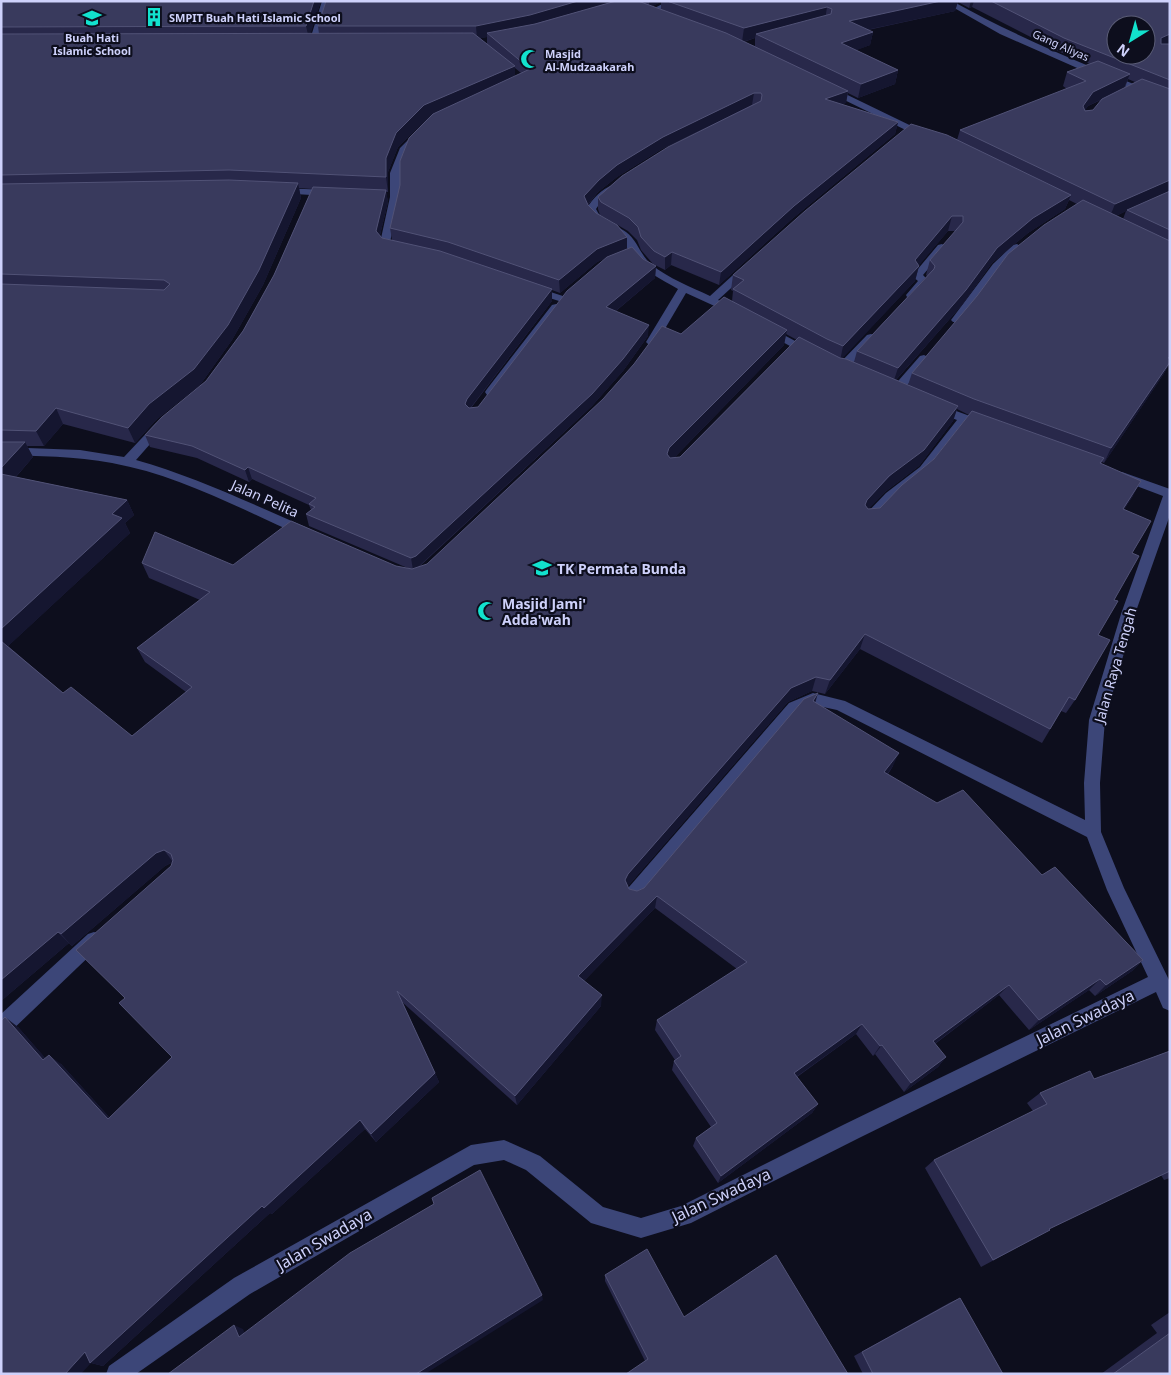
<svg xmlns="http://www.w3.org/2000/svg" width="1171" height="1375" viewBox="0 0 1171 1375" font-family="'Noto Sans',sans-serif">
<style>
.lines{fill:none;stroke-linecap:round;stroke-linejoin:round}
.minor{fill:#3c4678;fill-rule:evenodd}
.wall{fill:#28284a;fill-rule:evenodd}
.shaded-wall{fill:#151630}
.building{fill:#393a5d;stroke:#515276;fill-rule:evenodd}
.labels{text-anchor:middle;dominant-baseline:central;stroke-width:4.5;stroke-linejoin:round;paint-order:stroke}
.far-poi-label{font-size:11px;font-weight:bold;fill:#ced1fb;stroke:#0d0e1d;text-anchor:start}
.far-street-label{font-size:11px;fill:#ced1fb;stroke:#0d0e1d}
.street-label{font-size:14px;fill:#ced1fb;stroke:#0d0e1d}
.poi-label{font-size:14px;font-weight:bold;fill:#ced1fb;stroke:#0d0e1d;text-anchor:start}
.near-street-label{font-size:16px;fill:#ced1fb;stroke:#0d0e1d}
</style>
<rect width="100%" height="100%" fill="#0d0e1d"/>
<g class="lines">
<path class="minor" d="M322,1H330L317,43L313,45L309,43Z
M668,1H679L652,15L645,13Z
M942,1H952C1023,40 1094,69 1170,98V104L1084,71L1000,34Z
M829,86L928,134L930,136L925,139L922,138L826,91V87Z
M415,135L420,138L409,149L400,173V197L390,242L402,246V250H394L380,243L390,197V173L400,148L412,136Z
M613,185L618,188L616,190L602,200L596,209C602,222 615,224 626,232C638,241 640,255 652,265C668,278 691,287 710,296L744,265H752L753,267L752,269L718,300L740,310L741,312L740,314H732L686,293L656,344H648L646,342L678,289C661,279 643,271 631,255C626,249 627,243 621,238C608,225 595,228 586,209C593,199 601,189 613,185Z
M280,188L329,190L334,193L329,196L277,193V189Z
M942,244L947,247L923,275L929,281L915,297H907L906,295L918,281L912,276L938,245Z
M1017,244L1022,247L1021,249L1001,268L961,322H953L951,320L993,264L1013,245Z
M532,286L566,297L567,299L562,302L528,291L527,289L528,287Z
M556,304L561,307L495,395H487L485,392L487,389L552,305Z
M767,326L814,351L816,353L814,355H806L763,331L761,329Z
M871,334L875,335L877,337L875,339L845,372H837L835,369L837,366L867,335Z
M924,355L930,358L928,360L900,394H892L890,391L892,388L920,356Z
M937,404L989,423L991,426L985,430L967,424L928,473L896,499L874,522H864L862,519L864,516L886,493L920,467L957,420L933,411L931,408L933,405Z
M160,422L166,426L136,460C196,477 252,504 310,529L312,532L310,535H300C239,508 178,475 112,463C75,456 38,456 1,455V447L80,450L124,457L156,423Z
M1122,472L1170,489V515L1135,614L1105,720L1100,783L1101,832L1124,888L1170,982V1011L1163,1008L1156,992L859,1138L691,1223L641,1238L591,1223L526,1170L504,1160L474,1165L250,1294L136,1374H106L109,1366L234,1278L471,1145L504,1140L511,1143L540,1156L603,1207L641,1218L681,1206L845,1124L1148,977L1107,890L1087,837L837,710L814,705L799,711L641,899L635,901L629,899L626,893L629,887L789,703L813,693L845,701L1085,820L1084,783L1089,720L1121,614L1163,496L1118,479L1116,476Z
M94,932L100,934L103,940L100,946L8,1034L1,1036V1014L88,934Z"/>
</g>
<path class="wall" d="M1,1H321L310,34H319L318,26L326,1H1170V363L1163,375L1104,463L1102,462L1101,464L1133,496L1124,509L1132,553L1114,600L1098,635L1075,700L1066,713L1061,711L1042,743L860,649L825,694L812,691L788,702L628,886L629,889L637,891L644,888L815,703L893,766L888,774L1042,875L1143,960L1132,971L1095,996L1089,990L1029,1030L999,995L935,1044L946,1057L938,1067L904,1092L875,1054L873,1056L856,1034L797,1077L818,1104L812,1113L718,1183L693,1146L696,1138L711,1127L672,1070L674,1061L675,1060L655,1030L657,1020L737,969L655,908L584,981L601,1006L517,1105L402,1002L435,1073L439,1082L376,1142L365,1129L272,1214L270,1213L103,1366L91,1363L18,1027L45,1058L61,1064L110,1118L172,1057L124,998L173,862L165,866L72,946L69,943L1,1001ZM661,2V9L652,6ZM958,2L969,8L972,7L1060,52L1090,64L1067,72L1063,86L1067,89L960,130L957,140L733,275L731,290L733,291L732,301L681,334L427,564L419,567L592,406L623,371L648,336L616,311L655,278L656,266L627,249V237L596,213L588,205L598,192L617,177L662,149L735,114L598,197V209L600,215L628,231L637,240L641,250L653,264L665,270L671,265L719,285L792,219L895,134L898,122L841,104L846,103L848,93L858,98L895,84L898,70L856,50L870,45L873,32L868,30L955,11ZM487,37V44L480,38ZM755,38V46L744,42ZM515,68L521,73L515,76ZM1128,79L1135,82L1125,88ZM1101,100L1093,110H1085L1088,106ZM429,118L390,228L392,240L382,238L380,235L388,202L386,192H388V172L398,147L426,120ZM299,188L312,189L274,275L243,331L206,381L145,435L150,447L197,458L249,482L252,479L309,505L311,510L306,514L309,526L410,569L396,566L233,565L142,563L149,578L200,600L137,648L145,662L186,692L132,736L63,693L8,646L130,533L125,523L134,515L127,500L16,477L33,457L27,446H44L63,424L135,443L156,420L200,385L232,340L263,285L301,198ZM1069,200L1077,204L912,373L908,385L896,380L962,305L992,263L1028,233L1065,209ZM1126,211L1123,219L1116,216ZM948,231H956L930,260L926,275L927,276L857,351L854,362L842,358L915,281L919,266V265ZM606,258L478,407L471,408L552,301V290L560,293L597,262ZM786,334L797,340L680,457L674,458L784,345ZM957,409L969,415L934,459L880,508L868,509L885,492L919,466L953,421Z
M1170,1051V1178L1164,1180L1161,1175L1049,1229L1050,1230L981,1267L925,1168L934,1160L1033,1111L1027,1103L1040,1093L1094,1079Z
M605,1275L684,1317L848,1374L645,1361L605,1281Z
M960,1298L1003,1374H863L854,1356L949,1303Z
M1170,1312V1374H1101L1157,1333L1151,1325Z"/>
<path class="shaded-wall" d="M314,1H321L309,39L306,26Z
M578,1H617L490,36L487,33V37L477,39L476,26Z
M649,1H661V2L649,8Z
M941,1H958L955,11L847,34L849,21Z
M971,1H974L972,7L969,8Z
M827,7L825,20L756,34L755,38L742,42L744,28Z
M873,32L870,45L839,57L841,43Z
M1170,34V45L1155,52L1161,38Z
M515,66V80L426,120L398,147L388,172V192L386,177V158L396,133L424,105Z
M898,70L895,84L858,98L861,84Z
M1130,74L1124,88L1088,106L1078,120L1083,106L1093,92Z
M848,91L846,103L823,111L825,99Z
M754,93L752,105L662,149L617,177L598,192L584,209V196L599,180L617,165L663,137Z
M898,122L895,134L792,219L719,285L721,272L794,206Z
M1170,180V191L1109,219L1115,204Z
M298,183L301,198L263,285L232,340L200,385L156,420L135,443L128,428Z
M386,190L388,202L378,243L376,231Z
M1071,195L1065,209L1028,233L992,263L962,305L893,383L898,368L997,248L1033,218Z
M952,216L948,231L911,275L915,260Z
M627,237V250L597,262L560,293L559,280L597,249Z
M672,252L671,265L665,270V257Z
M656,266L655,278L606,319V307Z
M919,266L915,281L840,361L843,346Z
M552,289V301L468,411L465,404L467,399Z
M649,325L648,336L623,371L592,406L418,567L413,570L411,558Z
M787,330L784,345L668,464L667,454L669,448Z
M1170,362L1163,375L1104,463L1111,448Z
M958,406L953,421L919,466L885,492L863,515L865,505L867,500Z
M56,408L63,424L44,446L36,431Z
M25,442L33,457L6,488L1,481V468Z
M248,467L252,479L249,482L245,470Z
M1141,481L1133,496L1115,524L1123,509Z
M127,500L134,515L125,523L130,533L5,649L1,645V629L112,514Z
M865,634L860,649L825,694L830,680Z
M816,677L812,691L788,702L628,886L625,880L628,874L791,688Z
M818,693L814,707L813,701Z
M899,753L893,766L879,785L884,772Z
M164,850L173,862L165,866L72,946L61,934L156,853Z
M657,896L655,908L578,987V976Z
M58,932L69,943L1,1001V980Z
M1143,960L1132,971L1095,996L1106,985Z
M1100,979L1089,990L1029,1030L1039,1020Z
M1009,985L999,995L925,1051L933,1041Z
M602,995L601,1006L517,1105L515,1096Z
M5,1017L18,1027L55,1069L43,1060Z
M862,1024L856,1034L789,1082L794,1073Z
M882,1045L875,1054L873,1056L880,1046Z
M49,1055L61,1064L119,1128L108,1119Z
M946,1057L938,1067L904,1092L911,1083Z
M435,1073L439,1082L376,1142L371,1134Z
M818,1104L812,1113L718,1183L721,1176Z
M360,1120L365,1129L272,1214L270,1213L103,1366L91,1363L81,1374H65L85,1352L262,1206Z
M542,1295L543,1300L425,1374H416Z
M234,1325L243,1329L248,1341L239,1337Z"/>
<path class="building" d="M1,1H314L306,26L1,27Z
M326,1H578L530,15L476,26H318Z
M616,1H638L726,33L848,91L825,99L898,122L794,206L721,272L672,252L665,257L654,251L641,237L638,227L629,218L601,202L598,197L622,176L668,147L761,101L762,95L761,93H754L663,137L617,165L599,180L584,196L588,205L596,213L617,225L627,237L597,249L559,280L448,242L390,228L400,185V161L409,138L433,114L530,69L487,33L535,24Z
M667,1H941L849,21L873,32L841,43L898,70L861,84L756,34L831,14L832,9L827,7L744,28Z
M991,1H1170V34L1161,38V44H1169L1170,43V80L1064,38ZM1116,25H1146V55H1116Z
M473,33L515,66L424,105L396,133L386,158V177L229,170L1,175V34Z
M1098,61L1130,74L1093,92L1083,106L1085,111L1093,110L1102,99L1142,79L1170,89V180L1115,204L960,130L1086,81L1067,72Z
M911,124L947,135L1071,195L1033,218L997,248L966,290L898,368L857,351L934,269L935,266L930,260L963,222V216H952L915,260L919,266L843,346L827,339L733,289L744,280L733,275L805,211Z
M229,180L298,183L259,270L228,325L194,369L149,404L128,428L56,408L36,431L1,430V284L164,290L170,284L164,280L1,274V184Z
M313,187L386,190L376,231L382,238L440,251L552,289L467,399L465,404L469,408L478,407L567,291L607,257L632,247L643,259L656,266L606,307L649,325L623,359L592,394L416,556L411,558L306,514L315,507L309,504L316,498L248,467L245,470L192,446L145,435L162,417L206,381L243,331L274,275Z
M1170,191V230L1127,210Z
M1083,200L1170,241V356L1168,358L1170,359V362L1111,448L974,399L912,373L977,296L1008,254L1044,225Z
M724,297L787,330L669,448L667,454L670,458L680,457L799,337L840,358L846,359L958,406L924,450L889,476L867,500L865,505L868,509L880,508L902,485L934,459L972,411L1104,458L1100,463L1141,481L1123,509L1151,521L1132,553L1139,556L1114,600L1118,601L1098,635L1110,640L1075,700L1069,697L1050,729L865,634L830,680L816,677L791,688L628,874L625,880L629,889L637,891L644,888L804,699L818,693L813,701L899,753L884,772L937,803L963,790L1042,875L1055,867L1143,960L1106,985L1100,979L1039,1020L1009,985L933,1041L946,1057L911,1083L882,1045L880,1046L862,1024L794,1073L818,1104L721,1176L696,1138L717,1123L674,1061L681,1056L657,1020L747,962L657,896L578,976L602,995L515,1096L397,991L435,1073L371,1134L360,1120L264,1208L262,1206L90,1363L85,1352L65,1374H1V1021L5,1017L43,1060L49,1055L108,1119L172,1057L119,1003L125,998L76,950L171,866L173,860L171,854L164,850L156,853L61,934L58,932L1,980V641L63,693L71,687L132,736L192,687L137,648L210,592L142,563L155,532L233,565L291,521L396,566L412,569L427,564L603,399L634,364L662,326L681,334Z
M1,442H25L1,468Z
M1,474L127,500L112,514L122,518L1,629Z
M1170,1051V1171L1049,1229L1050,1230L993,1260L934,1160L1047,1104L1040,1093L1090,1071L1094,1079Z
M480,1170L542,1295L416,1374H168L234,1325L239,1337L350,1253L434,1204L432,1198Z
M647,1249L684,1317L776,1255L848,1374H626L648,1359L605,1275Z
M960,1298L1003,1374H873L862,1352Z
M1170,1333V1374H1113Z"/>
<defs>
<g id="building-bare" transform="scale(1.5)"><path d="M-4-6H4V6H1V3H-1V6H-4ZM-2.5-4.3h1.7v1.8h-1.7ZM.8-4.3h1.7v1.8H.8ZM-2.5-1h1.7V.8h-1.7ZM.8-1h1.7V.8H.8Z" fill="#12e2ce" stroke="#0d0e1d" stroke-width="2.5" paint-order="stroke"/></g>
<g id="school-bare" transform="scale(1.5)"><path d="M0-5L7-2L0 1L-7-2ZM-4 1L0 2.5L4 1V4Q0 6-4 4Z" fill="#12e2ce" stroke="#0d0e1d" stroke-width="2.5" paint-order="stroke"/></g>
<g id="mosque-bare" transform="scale(1.5)"><path d="M3.5-4.9A6 6 0 1 0 3.5 4.9A5 5 0 1 1 3.5-4.9Z" fill="#12e2ce" stroke="#0d0e1d" stroke-width="2.5" paint-order="stroke"/></g>
</defs>
<g fill-rule="evenodd">
<use href="#building-bare" x="154" y="17"/>
<use href="#school-bare" x="92" y="18"/>
<use href="#mosque-bare" x="530" y="59"/>
<use href="#school-bare" x="542" y="568"/>
<use href="#mosque-bare" x="487" y="611"/>
</g>
<g class="labels">
<g class="far-poi-label">
<text x="169" y="17">SMPIT Buah Hati Islamic School</text>
<text x="92" y="37" text-anchor="middle">Buah Hati<tspan x="92" dy="13">Islamic School</tspan></text>
<text x="545" y="53">Masjid<tspan x="545" dy="13">Al-Mudzaakarah</tspan></text>
</g>
<g class="far-street-label">
<text transform="translate(1061 45) rotate(24)">Gang Aliyas</text>
</g>
<g class="street-label">
<text transform="translate(265 498) rotate(24)">Jalan Pelita</text>
<text transform="translate(1115 665) rotate(-74)">Jalan Raya Tengah</text>
</g>
<g class="poi-label">
<text x="557" y="568">TK Permata Bunda</text>
<text x="502" y="603">Masjid Jami'<tspan x="502" dy="16">Adda'wah</tspan></text>
</g>
<g class="near-street-label">
<text transform="translate(1085 1017) rotate(-26)">Jalan Swadaya</text>
<text transform="translate(721 1195) rotate(-25)">Jalan Swadaya</text>
<text transform="translate(324 1239) rotate(-30)">Jalan Swadaya</text>
</g>
</g>
<rect width="1171" height="1375" fill="none" stroke="#ced1fb" stroke-width="5"/>
<g transform="translate(1131 40) rotate(217)"><circle r="24" fill="#0d0e1d" stroke="#5a5c76"/>
<path d="M0-4L9 19L0 12L-9 19Z" fill="#12e2ce"/>
<text y="-8" font-size="14" font-weight="bold" text-anchor="middle" fill="#ced1fb">N</text>
</g>
</svg>
